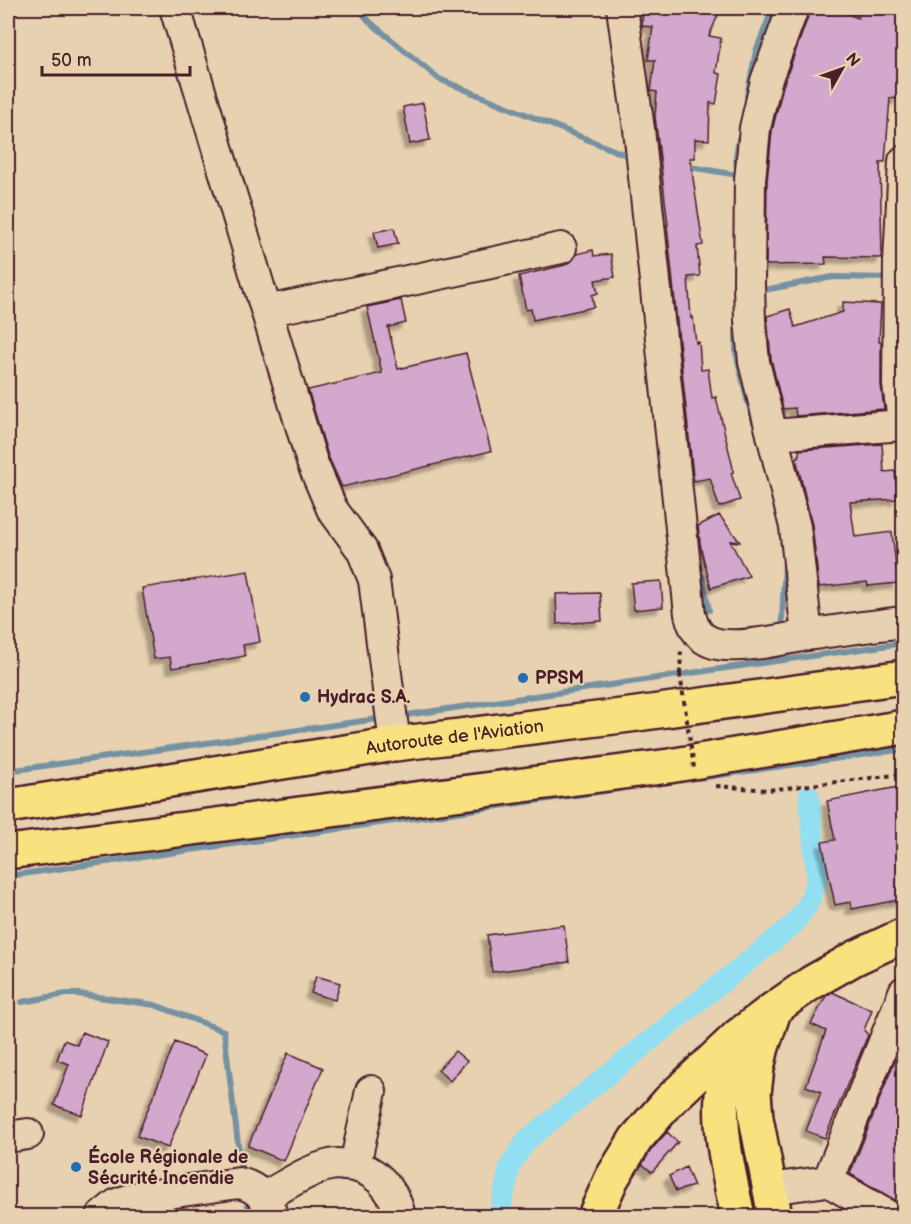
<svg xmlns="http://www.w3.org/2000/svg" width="911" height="1224" viewBox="0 0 911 1224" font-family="'Balsamiq Sans',sans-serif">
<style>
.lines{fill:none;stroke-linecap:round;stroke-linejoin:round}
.stream{stroke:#7592a2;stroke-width:6}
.canal{stroke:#92dff2;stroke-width:21}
.building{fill:#d2a8cc;stroke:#4a1f2b;stroke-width:1.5;filter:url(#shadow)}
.minor-casing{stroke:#4a1f2b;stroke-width:34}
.major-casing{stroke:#4a1f2b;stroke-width:38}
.highway-casing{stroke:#4a1f2b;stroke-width:38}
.path{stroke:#4a1f2b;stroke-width:4;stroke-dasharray:4.5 4.5;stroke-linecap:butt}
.minor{stroke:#e7d1b0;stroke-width:30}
.major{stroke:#fae180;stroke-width:33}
.highway{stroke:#fae180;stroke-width:33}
.path-bridge{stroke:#4a1f2b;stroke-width:4;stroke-dasharray:4.5 4.5;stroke-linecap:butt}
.poi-dot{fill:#1f6fb2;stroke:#e7d1b0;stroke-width:2}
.labels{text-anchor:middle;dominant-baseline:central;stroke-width:4.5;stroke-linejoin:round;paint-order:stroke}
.poi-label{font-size:18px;font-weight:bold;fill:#4a1f2b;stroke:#e7d1b0;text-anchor:start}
.street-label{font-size:18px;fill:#4a1f2b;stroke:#e7d1b0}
</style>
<defs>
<filter id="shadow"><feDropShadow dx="-5.5" dy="5.5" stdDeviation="1.5" flood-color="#0004"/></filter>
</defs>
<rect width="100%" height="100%" fill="#e7d1b0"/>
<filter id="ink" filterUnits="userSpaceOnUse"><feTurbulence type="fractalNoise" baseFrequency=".0167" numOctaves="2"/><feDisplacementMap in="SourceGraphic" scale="12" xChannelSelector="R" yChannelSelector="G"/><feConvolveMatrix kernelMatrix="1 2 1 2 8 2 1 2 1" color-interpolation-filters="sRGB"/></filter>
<g filter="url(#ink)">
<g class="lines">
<path class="stream" d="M358,8L370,22L439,79L633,158
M637,8L639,25
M747,96L756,51L773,8
M684,166L738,175
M737,170L736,157L739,138
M671,286L677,345
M759,291L833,277L891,278
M736,324V352L748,403L754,422
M702,576L709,610
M782,620L785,562
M684,674L904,643
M400,716L678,675
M8,771L384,718
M699,778L904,749
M8,876L619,789
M22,1002L66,994H78L155,1005L224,1031L241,1168
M247,1198L249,1216"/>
<path class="canal" d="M499,1216L510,1166L526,1141L793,925L808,905L817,879L809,796"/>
</g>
<path class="building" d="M643,8H721L709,36L721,38L716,73L721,74L716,104L710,103L709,140L695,139V158H690L703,245L697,246L700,276L688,277L691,318L693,317L696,343L699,342L701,370L708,369L712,398L716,397L734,472L731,473L740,500L719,507L710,478L694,481L693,476L667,225H668L655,116L657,92L651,91L655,60H648L653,27L642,26Z
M810,8H832L858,18L861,8H903V69L901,78L899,99L890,98L885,162H880L882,258L825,257L826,264L766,265L767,181L772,131L783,86L809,14Z
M423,103L430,140L410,144L403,107Z
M394,228L398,244L378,248L374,232Z
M593,250L594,256L611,254L615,277L595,280L598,293L592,295L594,307L533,320L531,309L526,310L519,276L565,265L572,261L577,254Z
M401,300L406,323L388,327L398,369L466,353L491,451L342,487L328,456L308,390L382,373L367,307Z
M843,302L881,304L879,342H881V385L884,409L796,416L795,408L783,409L771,359L767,316L790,309L795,327L843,312Z
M882,444L884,472L895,471L898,499L850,502L855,537L892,532L898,583L868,586L867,582L819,587L812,525L796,458L799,457V450Z
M719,515L740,542L730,541L749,576L711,588L701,549L698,526Z
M248,571L260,642L243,645L245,656L223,660L172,668L170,657L154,659L142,588Z
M661,581L663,607L634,610L631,583Z
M600,593L602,621L557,624L556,594Z
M903,786V899L852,909L851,902L835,905L822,842L835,840L827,801Z
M564,925L569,962L492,972L487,935Z
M316,976L340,983L335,1000L311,993Z
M832,992L872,1010L864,1030L868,1035L825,1138L806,1131L821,1092L806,1086L826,1031L811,1024L826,996Z
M82,1032L108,1042L82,1115L54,1105L69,1064L57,1060L64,1040L77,1045Z
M175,1042L206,1055L168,1148L137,1136Z
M899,1050L903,1052V1209L897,1201L850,1174Z
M455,1051L467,1061L450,1081L438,1070Z
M288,1053L323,1068L284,1161L248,1146Z
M667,1132L678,1142L652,1172L642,1164L651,1150Z
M686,1167L694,1186L676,1191L669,1176Z"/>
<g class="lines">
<g class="minor-casing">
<path id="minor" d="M175,8L312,462L332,509L362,550L374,580L395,744
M622,8L639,129L690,614C693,627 699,638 711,642C733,651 784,639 807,635C839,630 871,626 904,622
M793,8L766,81L755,128L750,180L749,284L750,320L754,362L795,527L807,635
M904,161L899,262L898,385L904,427
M267,311L561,248
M772,435L903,425
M8,1137L28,1134
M355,1165L371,1091
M828,1181L904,992
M769,1189L828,1181L888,1216
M264,1197C285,1186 307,1170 330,1165C334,1164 340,1164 344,1165C373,1165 394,1189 400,1216
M102,1216L117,1204L133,1198L239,1183C260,1188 264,1198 273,1216"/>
</g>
<g class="major-casing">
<path id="major" d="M738,1037C731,1057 724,1076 722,1096C719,1134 730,1179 738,1216
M595,1216L612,1178L636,1139L669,1101L738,1036L775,1008L811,983L855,958L904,935
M775,1216L756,1118L754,1093L757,1068L762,1047L775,1008"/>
</g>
<g class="highway-casing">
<g id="highway">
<path id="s1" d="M8,806L395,744L630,715L904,677"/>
<path d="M8,852L669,766L904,727"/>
</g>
</g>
<path class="path" d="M680,674L681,649
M716,786L768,790L904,774"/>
<use href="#minor" class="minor"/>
<use href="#major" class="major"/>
<use href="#highway" class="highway"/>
<path class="path-bridge" d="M680,674L694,768"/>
</g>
</g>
<g class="poi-dot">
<circle cx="523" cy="678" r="6"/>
<circle cx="305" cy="697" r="6"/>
<circle cx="76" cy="1167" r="6"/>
</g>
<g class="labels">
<g class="poi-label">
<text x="535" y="678">PPSM</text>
<text x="317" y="697">Hydrac S.A.</text>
<text x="88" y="1157">École Régionale de<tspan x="88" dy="21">Sécurité Incendie</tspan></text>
</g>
<g class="street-label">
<text stroke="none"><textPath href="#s1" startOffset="452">Autoroute de l'Aviation</textPath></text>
</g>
</g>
<rect width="911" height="1224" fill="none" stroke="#e7d1b0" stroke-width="30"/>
<rect x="15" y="15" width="881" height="1194" fill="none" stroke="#4a1f2b" stroke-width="2" filter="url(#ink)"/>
<g transform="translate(842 69) rotate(50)" stroke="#e7d1b0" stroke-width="4.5" paint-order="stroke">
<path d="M0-4.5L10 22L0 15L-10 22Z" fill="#4a1f2b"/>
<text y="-9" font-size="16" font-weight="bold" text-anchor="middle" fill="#4a1f2b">N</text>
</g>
<path d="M42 66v9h148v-9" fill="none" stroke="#4a1f2b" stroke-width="3"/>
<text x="51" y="66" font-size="18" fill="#4a1f2b" stroke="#e7d1b0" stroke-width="4.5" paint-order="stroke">50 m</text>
</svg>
